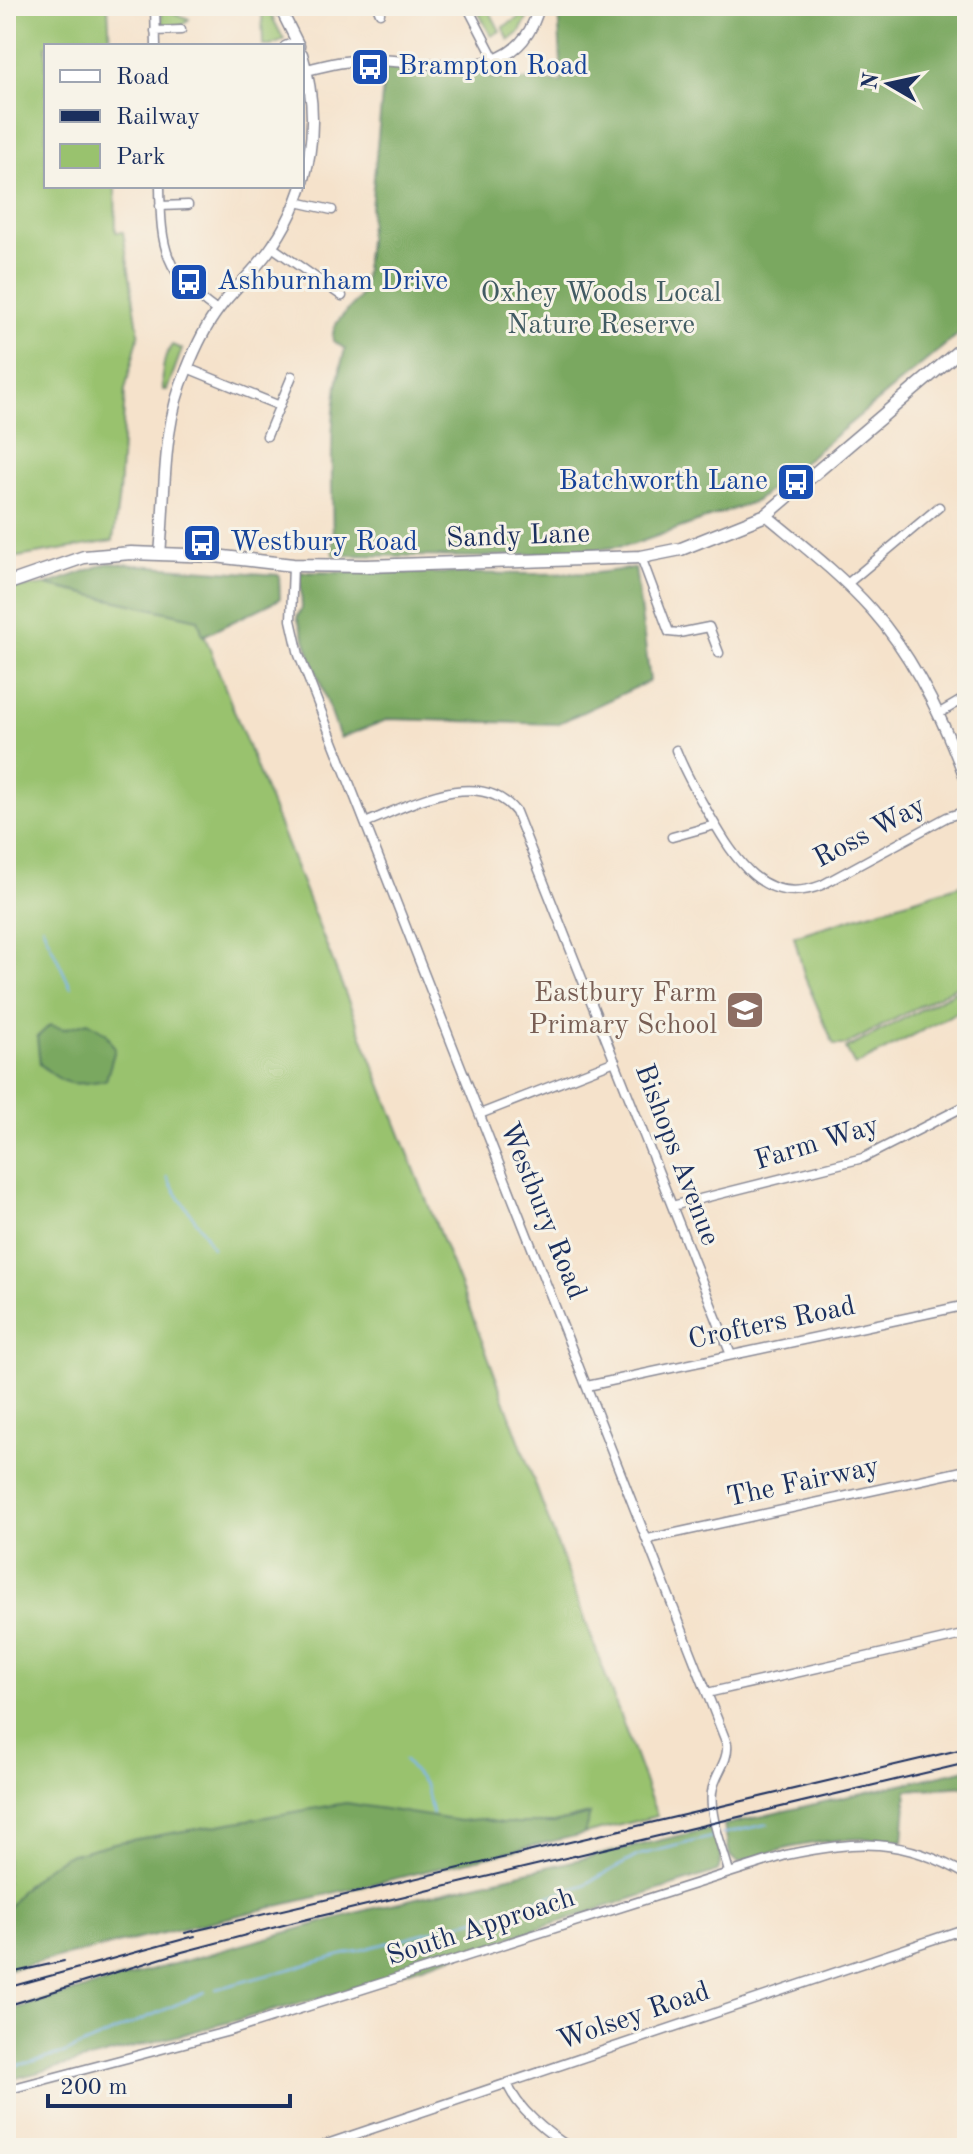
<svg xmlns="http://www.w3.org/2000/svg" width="973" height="2154" viewBox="0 0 973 2154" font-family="'Old Standard TT',serif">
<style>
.green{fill:#99c26e;stroke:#5a7866;stroke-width:2}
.forest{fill:#7aa861;stroke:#4a6c60;stroke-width:2}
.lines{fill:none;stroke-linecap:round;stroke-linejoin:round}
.stream{stroke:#7eb6ee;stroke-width:2}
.minor-casing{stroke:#888894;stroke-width:11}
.tertiary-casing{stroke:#888894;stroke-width:13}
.primary-casing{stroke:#888894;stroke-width:15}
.minor{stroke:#fff;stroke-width:8}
.tertiary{stroke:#fff;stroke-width:10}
.primary{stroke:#fff;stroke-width:12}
.rail{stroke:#1b2f5e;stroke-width:2}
.labels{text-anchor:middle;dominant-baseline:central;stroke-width:6;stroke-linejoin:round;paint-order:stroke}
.transit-label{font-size:28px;fill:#164399;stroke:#f7f3e8;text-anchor:start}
.park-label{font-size:28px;fill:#415b63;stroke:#f7f3e8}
.street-label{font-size:28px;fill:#1b2f5e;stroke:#f7f3e8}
.education-label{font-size:28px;fill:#785e54;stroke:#f7f3e8;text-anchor:end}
</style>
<rect width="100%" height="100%" fill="#f7f3e8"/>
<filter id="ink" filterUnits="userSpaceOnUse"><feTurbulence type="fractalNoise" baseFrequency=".0125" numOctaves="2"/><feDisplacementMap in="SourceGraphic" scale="16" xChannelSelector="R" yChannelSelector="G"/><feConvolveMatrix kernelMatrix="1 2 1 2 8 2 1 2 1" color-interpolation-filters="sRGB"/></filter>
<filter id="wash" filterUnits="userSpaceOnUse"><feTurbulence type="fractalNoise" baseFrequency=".006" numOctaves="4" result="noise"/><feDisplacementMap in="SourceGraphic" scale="32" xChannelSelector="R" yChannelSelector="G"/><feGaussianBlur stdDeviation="1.8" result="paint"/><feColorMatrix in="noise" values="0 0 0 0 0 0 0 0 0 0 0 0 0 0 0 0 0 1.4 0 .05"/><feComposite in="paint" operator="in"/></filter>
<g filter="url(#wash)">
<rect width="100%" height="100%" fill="#f5e2cb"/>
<path class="green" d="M6,6H108L110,46H46V186H115L116,232H123L139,334L125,390L119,494L113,541L6,559Z
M475,6H487L500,31L491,36Z
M161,7L189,19L182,26L165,27L162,22Z
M268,9L284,40L271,46H263L262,10Z
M528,13L529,15L519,33L509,41L503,27Z
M172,345L182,349L167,390H163C162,373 162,359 172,345Z
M46,585L198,619L491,1364L657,1816L584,1834L577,1817L555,1823H531L458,1838L6,1954V589Z
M967,883V981L846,1045H834L805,978L794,936Z
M967,985V1007L855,1066L846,1049Z"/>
<path class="forest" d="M558,6H967V327L756,501L632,545L586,551L479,557L333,555C333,486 326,415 345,349L333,341C330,318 355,309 363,291L385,64L448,69L485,68L489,78L562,82Z
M108,563L279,575L280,599L203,636L198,619L46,585Z
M635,568L650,681L557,724L389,719L340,738L297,617L302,608L300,572L535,574L596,573Z
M88,1022L106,1033L115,1049L106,1080C71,1085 67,1088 40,1064L37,1037L50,1025L64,1029Z
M967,1769V1786L907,1790L903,1841C846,1834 792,1844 738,1863L730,1856L724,1825Z
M346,1803L460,1821L480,1819L502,1823H554L590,1814L584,1834L6,1970V1911L21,1890L42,1871L65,1856L114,1843Z
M712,1828L722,1857L718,1871L332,1995L6,2081V2011L370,1909Z"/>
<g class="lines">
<path class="stream" d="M42,926L71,988
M167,1176C178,1202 201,1222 212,1248
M404,1760L426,1786L432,1813
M722,1834L768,1824
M216,1989L498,1913L584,1885L639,1855L716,1836
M6,2068L63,2054L205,1992"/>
</g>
</g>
<g filter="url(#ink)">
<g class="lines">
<g class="minor-casing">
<path id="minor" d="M155,6L156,46
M377,6L380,13
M467,6L495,60
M155,31L181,30
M285,46L297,41
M160,186C161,250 164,273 217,311
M296,202L332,210
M160,206L188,205
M272,247L342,296
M187,368L280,406
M267,436L292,376
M641,557L669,632L679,633L709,627L719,653
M293,565L291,620L299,655L727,1744C729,1762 714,1775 712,1792C709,1817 723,1848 729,1872
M847,584L939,507
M938,714L967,697
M676,750C685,773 697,794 710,816C735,859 764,908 822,885L947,817L967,811
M365,823C408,806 479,765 516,812L731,1355
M672,837L715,825
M480,1114L615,1061
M672,1206L863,1158L967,1105
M587,1386L967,1305
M648,1539L967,1470
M707,1693L967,1634
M507,2083C517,2109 548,2134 571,2148
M6,2090L230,2031L786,1855C858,1840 902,1837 967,1875
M315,2148L967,1928"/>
</g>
<g class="tertiary-casing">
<path id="tertiary" d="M279,6L299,46
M307,70C330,64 351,59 375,60C435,61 519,89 539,6
M766,515C802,545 840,574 872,610C915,658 945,723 967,783
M160,554C166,491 161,428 187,369C195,349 205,327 218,310C235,287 258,268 273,245C312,188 322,120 302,54"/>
</g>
<g class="primary-casing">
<path id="primary" d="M6,584L84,557L131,553L215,556L293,565L366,566L641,557L681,549L766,515L967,344"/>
</g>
<use href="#minor" class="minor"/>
<use href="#tertiary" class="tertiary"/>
<use href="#primary" class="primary"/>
<path class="rail" d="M185,1933L967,1748
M6,1974L64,1961
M6,1988L195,1936
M6,2006L182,1952L295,1922L967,1763"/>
</g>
</g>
<defs>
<g id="bus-square" transform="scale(2)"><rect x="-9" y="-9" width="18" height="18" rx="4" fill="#1a4fb4" stroke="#f7f3e8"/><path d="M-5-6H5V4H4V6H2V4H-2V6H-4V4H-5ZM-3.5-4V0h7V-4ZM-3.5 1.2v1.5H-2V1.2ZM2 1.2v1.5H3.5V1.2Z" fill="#fff"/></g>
<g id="school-square" transform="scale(2)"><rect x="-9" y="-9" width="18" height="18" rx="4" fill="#8d6e63" stroke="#f7f3e8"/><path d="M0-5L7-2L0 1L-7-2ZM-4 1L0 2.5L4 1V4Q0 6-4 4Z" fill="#fff"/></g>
</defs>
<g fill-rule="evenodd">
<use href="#bus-square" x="370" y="67"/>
<use href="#bus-square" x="189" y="282"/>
<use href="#bus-square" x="796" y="482"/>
<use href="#bus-square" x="202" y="543"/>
<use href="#school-square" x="745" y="1010"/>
</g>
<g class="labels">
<g class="transit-label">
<text x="398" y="67">Brampton Road</text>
<text x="217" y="282">Ashburnham Drive</text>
<text x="768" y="482" text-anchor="end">Batchworth Lane</text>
<text x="230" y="543">Westbury Road</text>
</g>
<g class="park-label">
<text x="601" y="294">Oxhey Woods Local<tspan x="601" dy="32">Nature Reserve</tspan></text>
</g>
<g class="street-label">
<text transform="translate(518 537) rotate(-2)">Sandy Lane</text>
<text transform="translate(870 833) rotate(-28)">Ross Way</text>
<text transform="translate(817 1144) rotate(-17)">Farm Way</text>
<text transform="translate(676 1155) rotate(69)">Bishops Avenue</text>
<text transform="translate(542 1211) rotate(68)">Westbury Road</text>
<text transform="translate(772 1324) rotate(-12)">Crofters Road</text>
<text transform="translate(803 1483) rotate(-12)">The Fairway</text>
<text transform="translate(481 1928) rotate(-18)">South Approach</text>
<text transform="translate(634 2017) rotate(-19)">Wolsey Road</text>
</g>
<g class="education-label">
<text x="717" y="994">Eastbury Farm<tspan x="717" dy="32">Primary School</tspan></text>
</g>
</g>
<rect width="973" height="2154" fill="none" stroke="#f7f3e8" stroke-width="32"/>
<rect x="44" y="44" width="260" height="144" fill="#f7f3e8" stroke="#9fa5b1" stroke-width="2"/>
<rect x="60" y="70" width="40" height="12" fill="#ffffff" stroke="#9fa5b1" stroke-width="2"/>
<text x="116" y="84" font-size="24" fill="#1b2f5e">Road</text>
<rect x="60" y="110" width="40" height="12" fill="#1b2f5e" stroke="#9fa5b1" stroke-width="2"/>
<text x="116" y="124" font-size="24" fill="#1b2f5e">Railway</text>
<rect x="60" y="144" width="40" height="24" fill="#99c26e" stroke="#9fa5b1" stroke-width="2"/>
<text x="116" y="164" font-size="24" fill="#1b2f5e">Park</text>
<g transform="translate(889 84) rotate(279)" stroke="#f7f3e8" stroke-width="6" paint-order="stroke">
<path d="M0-6L14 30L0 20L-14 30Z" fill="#1b2f5e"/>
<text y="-12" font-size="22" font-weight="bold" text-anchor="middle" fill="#1b2f5e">N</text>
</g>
<path d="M48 2094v12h242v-12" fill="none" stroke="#1b2f5e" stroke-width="4"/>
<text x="60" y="2094" font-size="24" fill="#1b2f5e" stroke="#f7f3e8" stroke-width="6" paint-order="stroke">200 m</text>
</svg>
